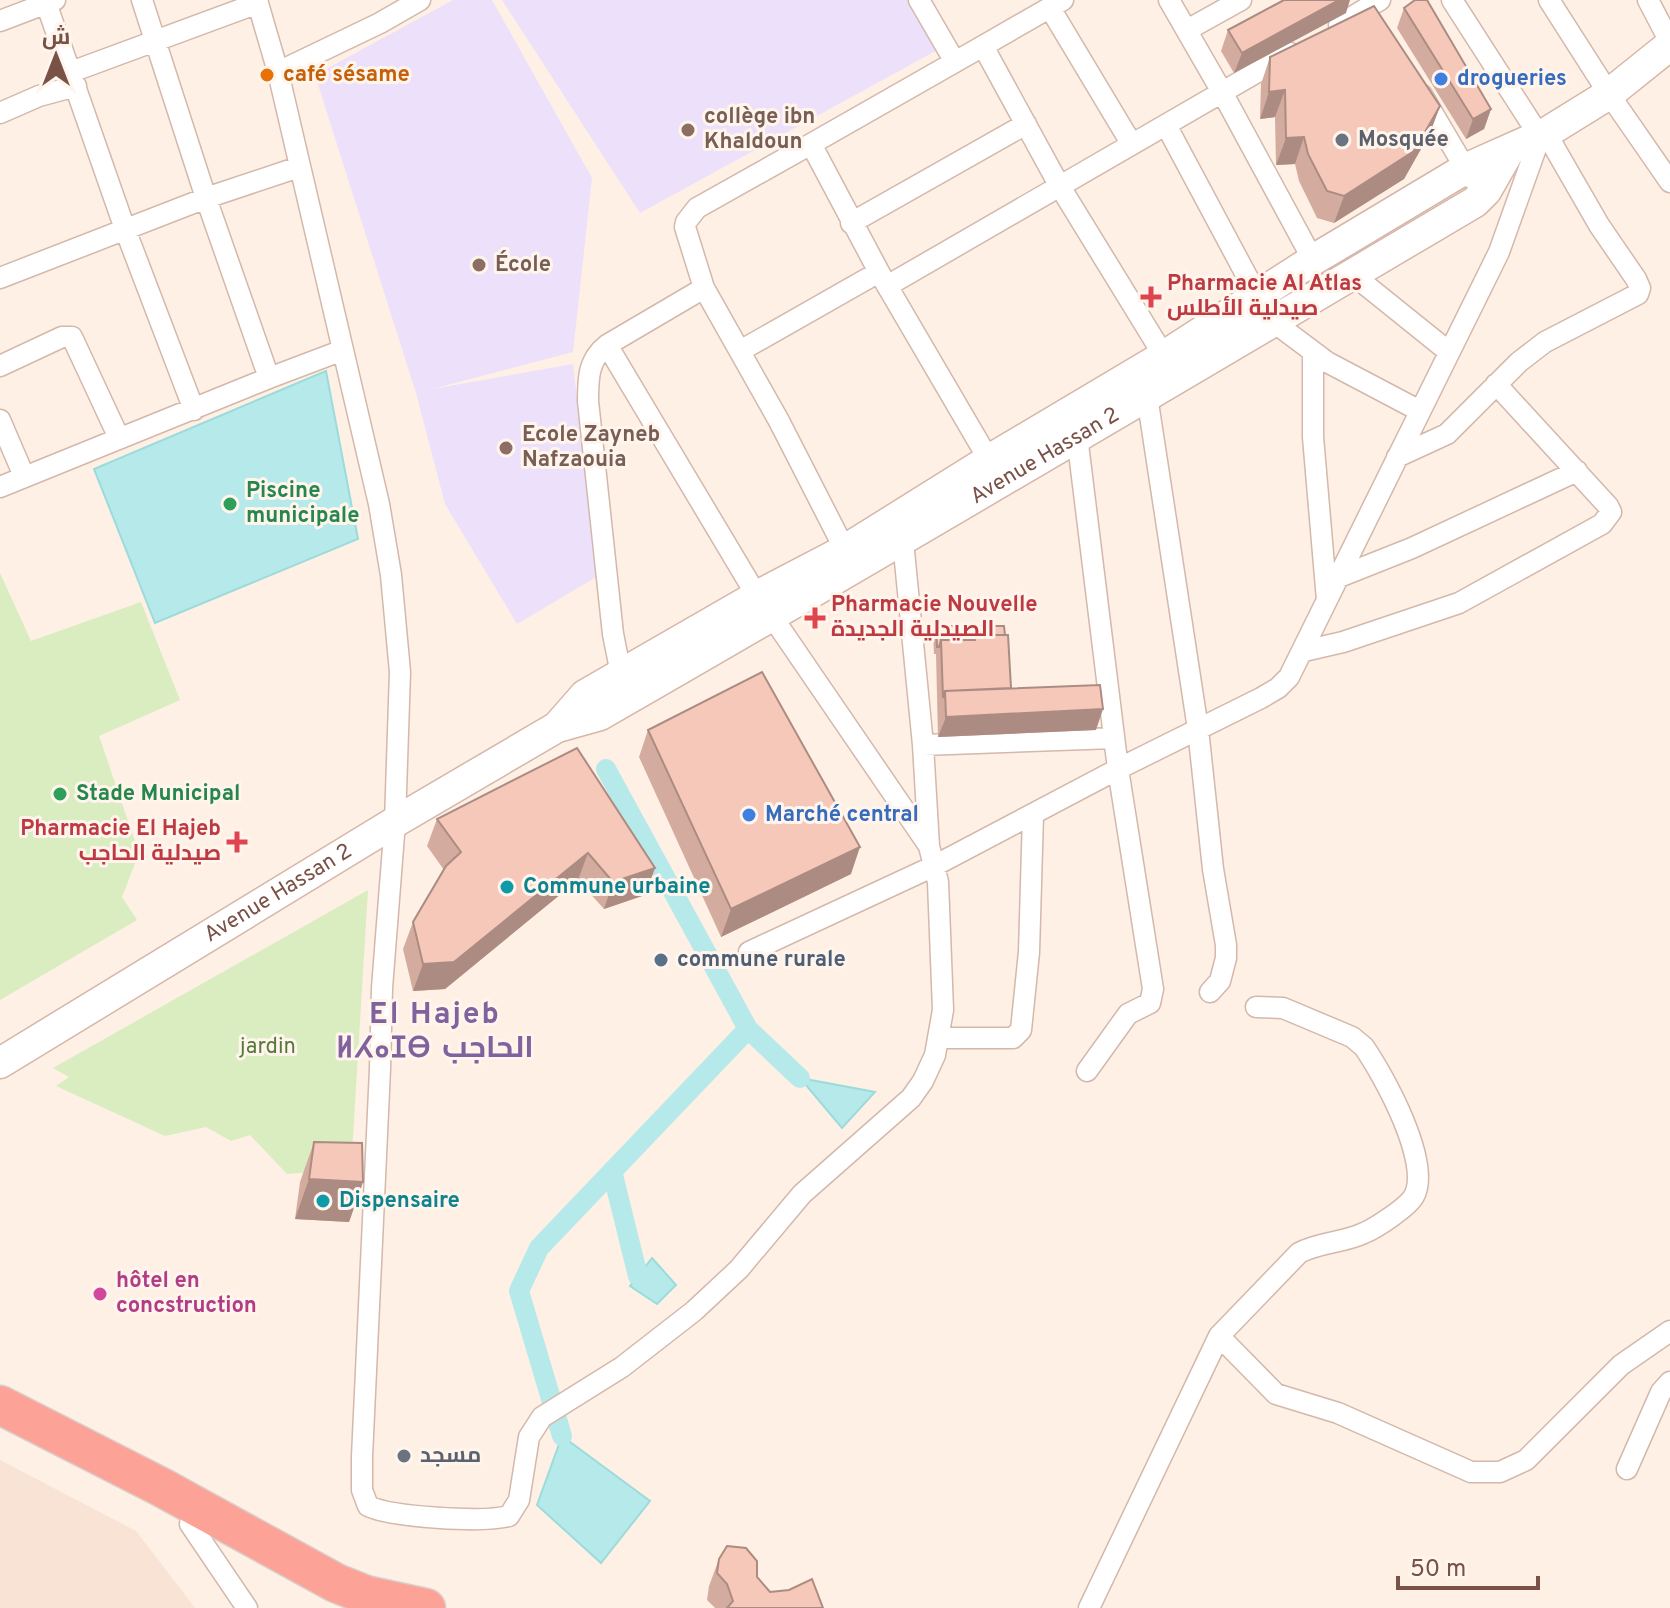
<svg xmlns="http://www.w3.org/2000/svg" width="1670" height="1608" viewBox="0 0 1670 1608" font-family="Overpass,Cairo,'Noto Sans Tifinagh',sans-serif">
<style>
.residential{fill:#f8e3d4}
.education{fill:#ede0fa}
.green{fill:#d9edc1}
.water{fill:#b6e9e9;stroke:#9cdbdc;stroke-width:2}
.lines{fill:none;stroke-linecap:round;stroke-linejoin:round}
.canal{stroke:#b6e9e9;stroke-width:20}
.street-casing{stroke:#d3b8ab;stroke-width:23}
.secondary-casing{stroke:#d6b6a9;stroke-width:33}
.highway-casing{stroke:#d9cecb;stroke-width:41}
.street{stroke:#fff;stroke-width:20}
.secondary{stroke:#fff;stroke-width:30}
.highway{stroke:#fda296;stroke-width:38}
.wall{fill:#d4ac9f}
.shaded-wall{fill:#ac8c82}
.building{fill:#f6c8b9;stroke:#ac8c82;stroke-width:2}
.food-dot{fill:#e8710a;stroke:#fff5ec;stroke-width:3}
.shop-dot{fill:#3f7fe0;stroke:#fff5ec;stroke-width:3}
.education-dot{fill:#8d6e63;stroke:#fff5ec;stroke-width:3}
.worship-dot{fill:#6b7280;stroke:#fff5ec;stroke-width:3}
.health-dot{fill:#e0444e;stroke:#fff5ec;stroke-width:3}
.leisure-dot{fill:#2e9e5b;stroke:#fff5ec;stroke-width:3}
.culture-dot{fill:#0f9aa8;stroke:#fff5ec;stroke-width:3}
.service-dot{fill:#5c6f8a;stroke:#fff5ec;stroke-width:3}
.hotel-dot{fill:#d1479c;stroke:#fff5ec;stroke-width:3}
.labels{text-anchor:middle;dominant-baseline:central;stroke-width:6;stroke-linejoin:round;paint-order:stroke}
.food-label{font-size:22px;font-weight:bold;fill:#c56008;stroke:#fff5ec;text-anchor:start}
.shop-label{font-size:22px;font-weight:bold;fill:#366cbe;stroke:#fff5ec;text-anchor:start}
.education-label{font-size:22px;font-weight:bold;fill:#785e54;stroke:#fff5ec;text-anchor:start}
.worship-label{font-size:22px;font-weight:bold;fill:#5b616d;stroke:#fff5ec;text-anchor:start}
.health-label{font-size:22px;font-weight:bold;fill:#be3a42;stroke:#fff5ec;text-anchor:start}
.street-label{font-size:22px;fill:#795147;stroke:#fff5ec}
.leisure-label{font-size:22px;font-weight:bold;fill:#27864d;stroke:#fff5ec;text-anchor:start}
.culture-label{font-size:22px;font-weight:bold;fill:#0d838f;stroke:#fff5ec;text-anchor:start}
.service-label{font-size:22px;font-weight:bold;fill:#4e5e75;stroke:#fff5ec;text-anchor:start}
.park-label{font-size:22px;fill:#577a3c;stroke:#fff5ec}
.hotel-label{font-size:22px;font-weight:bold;fill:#b23c85;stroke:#fff5ec;text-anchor:start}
.district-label{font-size:30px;font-weight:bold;letter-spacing:2px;fill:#80629d;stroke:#fff5ec}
</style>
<rect width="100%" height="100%" fill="#fef0e4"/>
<path class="residential" d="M0,1460L136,1531L195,1608H0Z"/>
<path class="education" d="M453,0H492L592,178L573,352L432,389L573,364L598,576L517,624L445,504L416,393L315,75Z
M502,0H912L941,48L640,213Z"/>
<path class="green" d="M0,573L31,641L141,602L180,700L99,736L139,853L122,897L137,920L0,1000Z
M368,890L351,1169L287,1174L250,1135L231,1141L206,1127L165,1136L56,1086L69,1077L53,1068Z"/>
<path class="water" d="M326,371L358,539L155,623L94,469Z
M800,1078L875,1092L842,1128Z
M652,1258L676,1285L657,1304L630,1286Z
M562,1436L650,1501L601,1563L537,1505Z"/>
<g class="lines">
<path class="canal" d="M606,769L748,1029L800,1078
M612,1171L638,1276
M562,1436L519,1291L539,1248L748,1029"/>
<g class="street-casing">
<path id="street" d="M45,0L125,229L194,410
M257,0L278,72
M420,0L380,23L278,72L379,504L391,575L400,672L395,822L382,988L380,1069L362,1457V1490L368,1506C391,1517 483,1523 509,1516L519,1500L529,1437L542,1417L622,1367L694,1311L739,1269L802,1194L911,1098L923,1081L935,1055L943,1010L938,882L929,846L923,745L903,541
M919,0L955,62
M1169,0L1222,92L1313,260
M1549,0L1609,94L1670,182
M1648,0L1670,42
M1050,8L1131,143
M0,21L55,0
M1339,25L1380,0
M1187,30L1241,0
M983,46L1063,0
M71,72L258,3
M1422,95L1471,178
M0,113L39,96L76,86
M1166,125L1258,297
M811,144L983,46L1059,185L1164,356
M851,223L1026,124
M1352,274L1449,352
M0,278L206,198L299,167
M887,286L1290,53
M704,288L685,227L686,222L697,208L811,144L879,272L989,460
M1271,320L1327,362L1420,411
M607,345L757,596
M740,351L879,272
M1313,352V437L1327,600
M0,366L62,337H72L119,438
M269,378L343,350
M1147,396L1198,729L1213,869L1226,945V958L1220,981L1210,992
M0,420L24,476
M1077,436L1118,769L1153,989L1150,1003L1128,1014L1087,1071
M1397,457L1447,434L1519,362L1545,342L1638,294L1640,288L1636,279L1599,225L1546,133
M0,487L269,378L206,198L142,0
M1339,577L1412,548L1577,471
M771,615L929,846
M1304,651L1343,642L1459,603L1602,524L1611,512L1608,506L1496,384
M621,674L613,634L588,401C588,378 588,360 607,345L704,288L779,421L845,550
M923,745L1114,738
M749,952L934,866L1118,769L1261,698L1278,688L1289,677L1499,252L1540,137L1452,0
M939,1038H1013L1021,1030L1029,952L1033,815
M1219,1336L1276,1394L1338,1413L1471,1472H1500L1526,1460L1621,1365L1670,1331
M1627,1469L1661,1392L1670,1382
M190,1524L247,1608
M1089,1608L1219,1336L1299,1253C1320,1242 1343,1243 1364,1233C1376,1228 1408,1207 1414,1196C1432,1163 1384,1076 1364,1047L1352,1037L1283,1008L1256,1007"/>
</g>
<g class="secondary-casing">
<g id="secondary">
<path d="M557,727L585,695L757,596L845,550L989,460L1164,356L1313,260L1465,169L1546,133L1609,94L1670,45"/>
<path id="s1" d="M0,1063L395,822L557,727L600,715C893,547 1184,374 1475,202L1486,191L1509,151"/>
</g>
</g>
<g class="highway-casing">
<path id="highway" d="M0,1405L161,1487L336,1583L366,1595L426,1608"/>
</g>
<use href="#street" class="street"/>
<use href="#secondary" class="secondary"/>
<use href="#highway" class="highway"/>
</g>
<path class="wall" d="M1404,8L1491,109L1484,129L1466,139L1397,28Z
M1346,13L1234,73L1221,51L1228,30Z
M1270,57L1440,106L1430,133L1404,179L1334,223L1317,218L1299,181L1295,164L1276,165L1275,117L1260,119L1261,84Z
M936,626H1004L1011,688L1096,730L938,737L936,654H934L933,633Z
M648,730L851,874L721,937L639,757Z
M437,819L655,868L645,895L604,909L578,880L445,989L413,991L403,949L413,922L444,870L427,846Z
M314,1142L363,1182L349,1222L295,1219L300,1182Z
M719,1559L757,1577L770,1592L823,1608H715L707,1600L709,1586Z"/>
<path class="shaded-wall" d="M1339,0H1350L1346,13L1234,73L1242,53Z
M1285,90L1275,117L1260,119L1269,92Z
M1440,106L1430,133L1404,179L1334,223L1344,196Z
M1491,109L1484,129L1466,139L1473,119Z
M1304,137L1295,164L1276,165L1286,138Z
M1103,709L1096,730L938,737L946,717Z
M860,847L851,874L721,937L731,909Z
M588,853L578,880L445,989L413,991L423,964Z
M655,868L645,895L604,909L613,882Z
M309,1179L363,1182L349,1222L295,1219Z"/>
<path class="building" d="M1284,0H1339L1242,53L1228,30Z
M1415,0H1427L1491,109L1473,119L1404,8Z
M1374,6L1440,106L1414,151L1344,196L1327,191L1308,154L1304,137L1286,138L1285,90L1269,92L1270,57Z
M936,626H1004L1005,635H974L972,640H941L939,647H937Z
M974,635H1008L1011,688L945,691L943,698L941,640H975Z
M762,672L860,847L731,909L648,730Z
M1100,685L1103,709L946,717L945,691Z
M577,748L655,868L613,882L588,853L454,962L423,964L413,922L446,866L461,852L437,819Z
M314,1142L362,1143L363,1182L309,1179Z
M727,1546L746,1548L757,1561V1577L770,1592L789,1590L812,1579L823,1608H727L733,1601L727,1584L717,1573L719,1559Z"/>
<circle class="food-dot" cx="267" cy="75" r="8"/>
<g class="shop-dot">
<circle cx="1441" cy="79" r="8"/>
<circle cx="749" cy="815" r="8"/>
</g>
<g class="education-dot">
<circle cx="688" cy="130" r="8"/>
<circle cx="479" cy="265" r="8"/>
<circle cx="506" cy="448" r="8"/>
</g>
<g class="worship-dot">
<circle cx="1342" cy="140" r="8"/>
<circle cx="404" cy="1456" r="8"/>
</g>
<g class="health-dot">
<path d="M1147 285h8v8h8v8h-8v8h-8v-8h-8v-8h8z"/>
<path d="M811 606h8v8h8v8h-8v8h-8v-8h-8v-8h8z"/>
<path d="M233 830h8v8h8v8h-8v8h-8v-8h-8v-8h8z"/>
</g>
<g class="leisure-dot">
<circle cx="230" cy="504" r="8"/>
<circle cx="60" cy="794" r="8"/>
</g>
<g class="culture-dot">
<circle cx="507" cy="887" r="8"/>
<circle cx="323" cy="1201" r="8"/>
</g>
<circle class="service-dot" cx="661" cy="960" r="8"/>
<circle class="hotel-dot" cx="100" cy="1294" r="8"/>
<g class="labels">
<g class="food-label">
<text x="283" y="75">café sésame</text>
</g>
<g class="shop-label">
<text x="1457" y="79">drogueries</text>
<text x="765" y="815">Marché central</text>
</g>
<g class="education-label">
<text x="704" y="117">collège ibn<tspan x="704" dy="25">Khaldoun</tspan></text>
<text x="495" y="265">École</text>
<text x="522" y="435">Ecole Zayneb<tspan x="522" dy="25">Nafzaouia</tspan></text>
</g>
<g class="worship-label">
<text x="1358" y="140">Mosquée</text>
<text x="420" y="1456">مسجد</text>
</g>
<g class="health-label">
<text x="1167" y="284">Pharmacie Al Atlas<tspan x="1167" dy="25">صيدلية الأطلس</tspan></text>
<text x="831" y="605">Pharmacie Nouvelle<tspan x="831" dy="25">الصيدلية الجديدة</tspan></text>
<text x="221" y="829" text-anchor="end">Pharmacie El Hajeb<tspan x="221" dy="25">صيدلية الحاجب</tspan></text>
</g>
<g class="street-label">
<text stroke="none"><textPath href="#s1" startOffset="1210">Avenue Hassan 2</textPath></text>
<text stroke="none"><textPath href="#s1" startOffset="326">Avenue Hassan 2</textPath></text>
</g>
<g class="leisure-label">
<text x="246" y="491">Piscine<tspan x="246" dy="25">municipale</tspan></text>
<text x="76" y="794">Stade Municipal</text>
</g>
<g class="culture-label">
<text x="523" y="887">Commune urbaine</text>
<text x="339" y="1201">Dispensaire</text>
</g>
<g class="service-label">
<text x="677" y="960">commune rurale</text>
</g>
<g class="park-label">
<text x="268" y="1047">jardin</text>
</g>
<g class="hotel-label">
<text x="116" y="1281">hôtel en<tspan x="116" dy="25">concstruction</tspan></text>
</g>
<g class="district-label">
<text x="435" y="1015">El Hajeb<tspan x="435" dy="34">ⵍⵃⴰⵊⴱ الحاجب</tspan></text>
</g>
</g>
<g transform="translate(56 56)" stroke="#fff5ec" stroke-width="6" paint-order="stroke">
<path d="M0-6L14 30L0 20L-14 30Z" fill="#795147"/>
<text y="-12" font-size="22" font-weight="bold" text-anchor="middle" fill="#795147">ش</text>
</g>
<path d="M1398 1576v12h140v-12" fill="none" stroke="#795147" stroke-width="4"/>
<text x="1410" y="1576" font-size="24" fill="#795147" stroke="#fff5ec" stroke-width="6" paint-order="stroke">50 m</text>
</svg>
